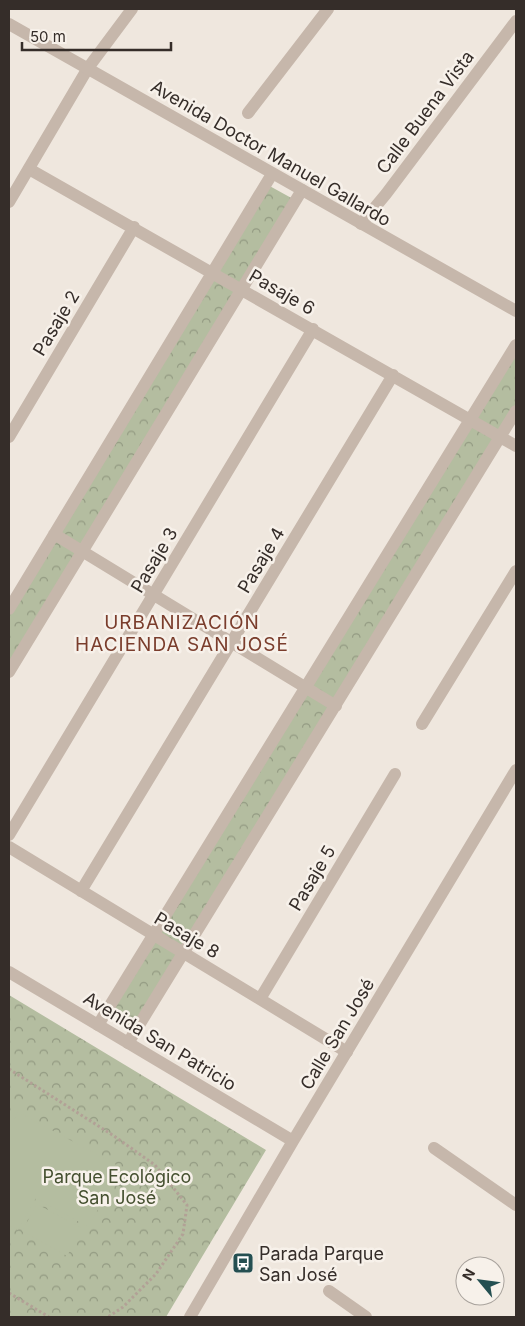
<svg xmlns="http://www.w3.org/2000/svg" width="525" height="1326" viewBox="0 0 525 1326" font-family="Inter,sans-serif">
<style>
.park{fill:url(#park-crowns)}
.pitch{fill:#b4bda0}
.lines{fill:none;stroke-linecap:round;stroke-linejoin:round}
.path{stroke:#b2a196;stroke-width:3;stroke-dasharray:2.5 2.5;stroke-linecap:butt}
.pedestrian{stroke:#c6b7ab;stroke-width:12}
.minor{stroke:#c6b7ab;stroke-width:12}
.tertiary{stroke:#c6b7ab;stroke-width:12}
.labels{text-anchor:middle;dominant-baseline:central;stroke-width:5;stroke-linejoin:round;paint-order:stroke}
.street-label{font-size:18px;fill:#352d29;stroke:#f7f1ea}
.park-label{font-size:18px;fill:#455030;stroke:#f7f1ea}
.poi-label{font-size:18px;fill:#352d29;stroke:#f7f1ea;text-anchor:start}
.neighbourhood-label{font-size:19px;letter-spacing:1px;fill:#7a3d2c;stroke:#f7f1ea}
</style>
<defs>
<pattern id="park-crowns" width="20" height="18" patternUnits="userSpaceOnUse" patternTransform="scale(1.25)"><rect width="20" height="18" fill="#b4bda0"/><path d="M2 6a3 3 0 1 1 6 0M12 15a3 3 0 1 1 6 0" fill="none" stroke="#939a82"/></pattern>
</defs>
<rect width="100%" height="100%" fill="#efe7de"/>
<path class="park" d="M266,184L295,200L9,671V609Z
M516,345V411L134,1034L104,1016Z
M9,995L266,1150L166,1317H9Z"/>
<path class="pitch" d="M18,1112L122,1168L88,1227L36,1198L18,1230L9,1225V1128Z
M37,1204L83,1229L67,1256L22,1231Z"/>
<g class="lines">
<path class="path" d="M9,1069L114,1136L155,1165L187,1205L183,1234L156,1274L123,1307L108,1317
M9,1293L49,1317"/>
<path class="pedestrian" d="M29,169L516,446
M9,437L134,227
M54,534L336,706
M9,609L272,174
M9,672L302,190
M422,724L516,571
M9,835L313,329
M9,847L347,1052
M81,891L393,375
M260,999L395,774
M98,1025L516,345
M128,1043L516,411"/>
<path class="minor" d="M248,113L328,9
M9,202L88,68L132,9
M361,224L386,194L516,21
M9,972L293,1141
M434,1148L516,1205
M329,1291L366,1317
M190,1317L293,1141L516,770"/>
<path class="tertiary" d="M9,24L516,311"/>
</g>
<defs>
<g id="bus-square" transform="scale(1.125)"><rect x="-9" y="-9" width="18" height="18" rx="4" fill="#244f51" stroke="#f7f1ea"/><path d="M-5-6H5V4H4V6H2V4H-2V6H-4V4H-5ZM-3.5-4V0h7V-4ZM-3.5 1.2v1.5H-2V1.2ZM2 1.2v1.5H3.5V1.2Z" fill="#fff"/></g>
</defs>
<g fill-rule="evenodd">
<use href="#bus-square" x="243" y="1263"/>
</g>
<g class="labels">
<g class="street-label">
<text transform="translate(425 112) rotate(-53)">Calle Buena Vista</text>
<text transform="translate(271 153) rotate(30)">Avenida Doctor Manuel Gallardo</text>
<text transform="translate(282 292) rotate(30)">Pasaje 6</text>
<text transform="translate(56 323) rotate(-59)">Pasaje 2</text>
<text transform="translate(154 560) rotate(-59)">Pasaje 3</text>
<text transform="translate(261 560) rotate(-59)">Pasaje 4</text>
<text transform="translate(312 878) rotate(-59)">Pasaje 5</text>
<text transform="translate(187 935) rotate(31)">Pasaje 8</text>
<text transform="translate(337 1034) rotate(-59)">Calle San José</text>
<text transform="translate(160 1041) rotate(31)">Avenida San Patricio</text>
</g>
<g class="park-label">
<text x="117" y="1176">Parque Ecológico<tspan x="117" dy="21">San José</tspan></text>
</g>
<g class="poi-label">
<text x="259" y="1253">Parada Parque<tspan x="259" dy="21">San José</tspan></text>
</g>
<g class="neighbourhood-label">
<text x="182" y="622">URBANIZACIÓN<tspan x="182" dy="22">HACIENDA SAN JOSÉ</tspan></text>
</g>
</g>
<rect width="525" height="1326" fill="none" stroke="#352d29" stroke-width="20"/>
<g transform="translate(480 1281) rotate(299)"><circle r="24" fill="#f7f1ea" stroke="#a9a39d"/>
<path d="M0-4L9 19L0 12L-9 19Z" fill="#244f51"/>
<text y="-8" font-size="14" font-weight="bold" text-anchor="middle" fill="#352d29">N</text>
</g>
<path d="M22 42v8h149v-8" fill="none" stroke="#352d29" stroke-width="2.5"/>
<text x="30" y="42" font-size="15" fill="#352d29" stroke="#f7f1ea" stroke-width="4" paint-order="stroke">50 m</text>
</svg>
